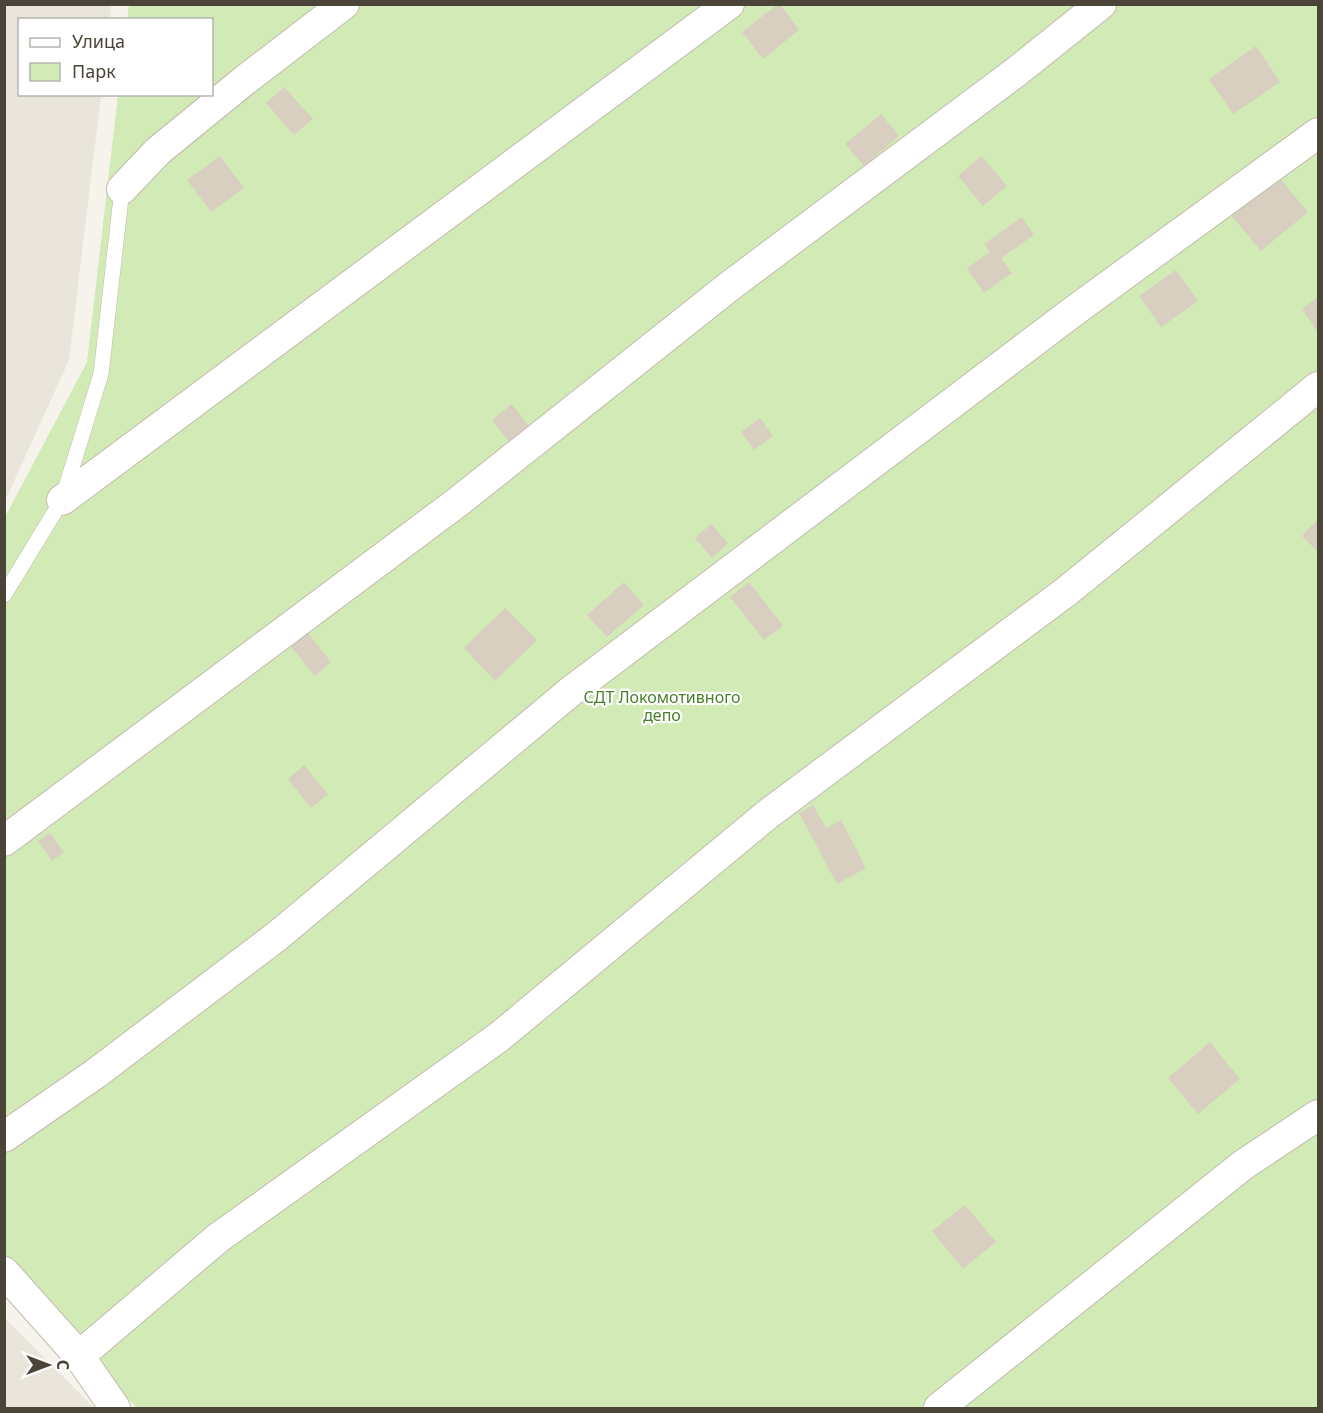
<svg xmlns="http://www.w3.org/2000/svg" width="1323" height="1413" viewBox="0 0 1323 1413" font-family="'Noto Sans',sans-serif">
<style>
.residential{fill:#eae5da}
.green{fill:#d2eab5}
.building{fill:#d8cfc1}
.lines{fill:none;stroke-linecap:round;stroke-linejoin:round}
.lane-casing{stroke:#c2bbae;stroke-width:16}
.street-casing{stroke:#c2bbae;stroke-width:32}
.lane{stroke:#fff;stroke-width:15}
.street{stroke:#fff;stroke-width:30}
.labels{text-anchor:middle;dominant-baseline:central;stroke-width:4.5;stroke-linejoin:round;paint-order:stroke}
.park-label{font-size:16px;fill:#4a7f2a;stroke:#fff}
</style>
<rect width="100%" height="100%" fill="#f6f3ec"/>
<path class="residential" d="M5,4L111,5L110,19L20,20V94L101,95L69,360L5,501Z
M4,1318H5L94,1408H5Z"/>
<path class="green" d="M129,5H1318V1408H137L5,1283L4,519L87,362L118,95L212,94V20L127,19Z"/>
<path class="building" d="M778,4H780L799,30L763,59L742,32Z
M1256,46L1280,82L1233,114L1209,79Z
M284,87L313,119L294,135L266,103Z
M881,114L899,136L864,166L845,144Z
M220,156L244,188L211,212L187,180Z
M982,156L1007,186L983,206L958,176Z
M1278,176L1308,212L1261,251L1231,215Z
M1022,217L1034,235L1001,258L1012,273L984,293L967,268L990,252L984,244Z
M1176,270L1198,301L1161,327L1139,296Z
M1318,297V333L1302,309Z
M512,404L529,426L509,442L492,420Z
M760,418L773,436L754,450L741,432Z
M1318,519V549L1317,551L1302,536Z
M711,524L728,543L712,558L695,538Z
M624,582L644,605L607,637L587,615Z
M749,582L783,626L764,640L730,597Z
M505,608L537,640L495,681L464,648Z
M308,633L331,662L315,676L291,647Z
M304,765L328,794L311,808L288,779Z
M813,805L826,828L841,820L866,868L837,884L799,813Z
M50,833L64,852L52,861L38,841Z
M1210,1042L1240,1079L1198,1114L1168,1078Z
M965,1205L996,1242L963,1269L932,1231Z"/>
<g class="lines">
<g class="lane-casing">
<path id="lane" d="M4,595L62,500L101,374L122,189"/>
</g>
<g class="street-casing">
<path id="street" d="M122,189L158,151L245,80L344,4
M62,500L729,4
M4,841L459,501L731,285L1016,72L1101,4
M4,1137L95,1074L276,937L570,692L1074,311L1318,133
M4,1272L79,1356L115,1408
M79,1356L218,1238L499,1037L768,814L1067,591L1318,387
M939,1408L1243,1165L1318,1115"/>
</g>
<use href="#lane" class="lane"/>
<use href="#street" class="street"/>
</g>
<g class="labels">
<g class="park-label">
<text x="662" y="697">СДТ Локомотивного<tspan x="662" dy="18">депо</tspan></text>
</g>
</g>
<rect width="1323" height="1413" fill="none" stroke="#4b4439" stroke-width="12"/>
<rect x="18" y="18" width="195" height="78" fill="#ffffff" stroke="#b7b4b0" stroke-width="1.5"/>
<rect x="30" y="38" width="30" height="9" fill="#ffffff" stroke="#b7b4b0" stroke-width="1.5"/>
<text x="72" y="48" font-size="18" fill="#4b4439">Улица</text>
<rect x="30" y="63" width="30" height="18" fill="#d2eab5" stroke="#b7b4b0" stroke-width="1.5"/>
<text x="72" y="78" font-size="18" fill="#4b4439">Парк</text>
<g transform="translate(48 1365) rotate(90)" stroke="#ffffff" stroke-width="4.5" paint-order="stroke">
<path d="M0-4.5L10 22L0 15L-10 22Z" fill="#4b4439"/>
<text y="-9" font-size="16" font-weight="bold" text-anchor="middle" fill="#4b4439">С</text>
</g>
</svg>
